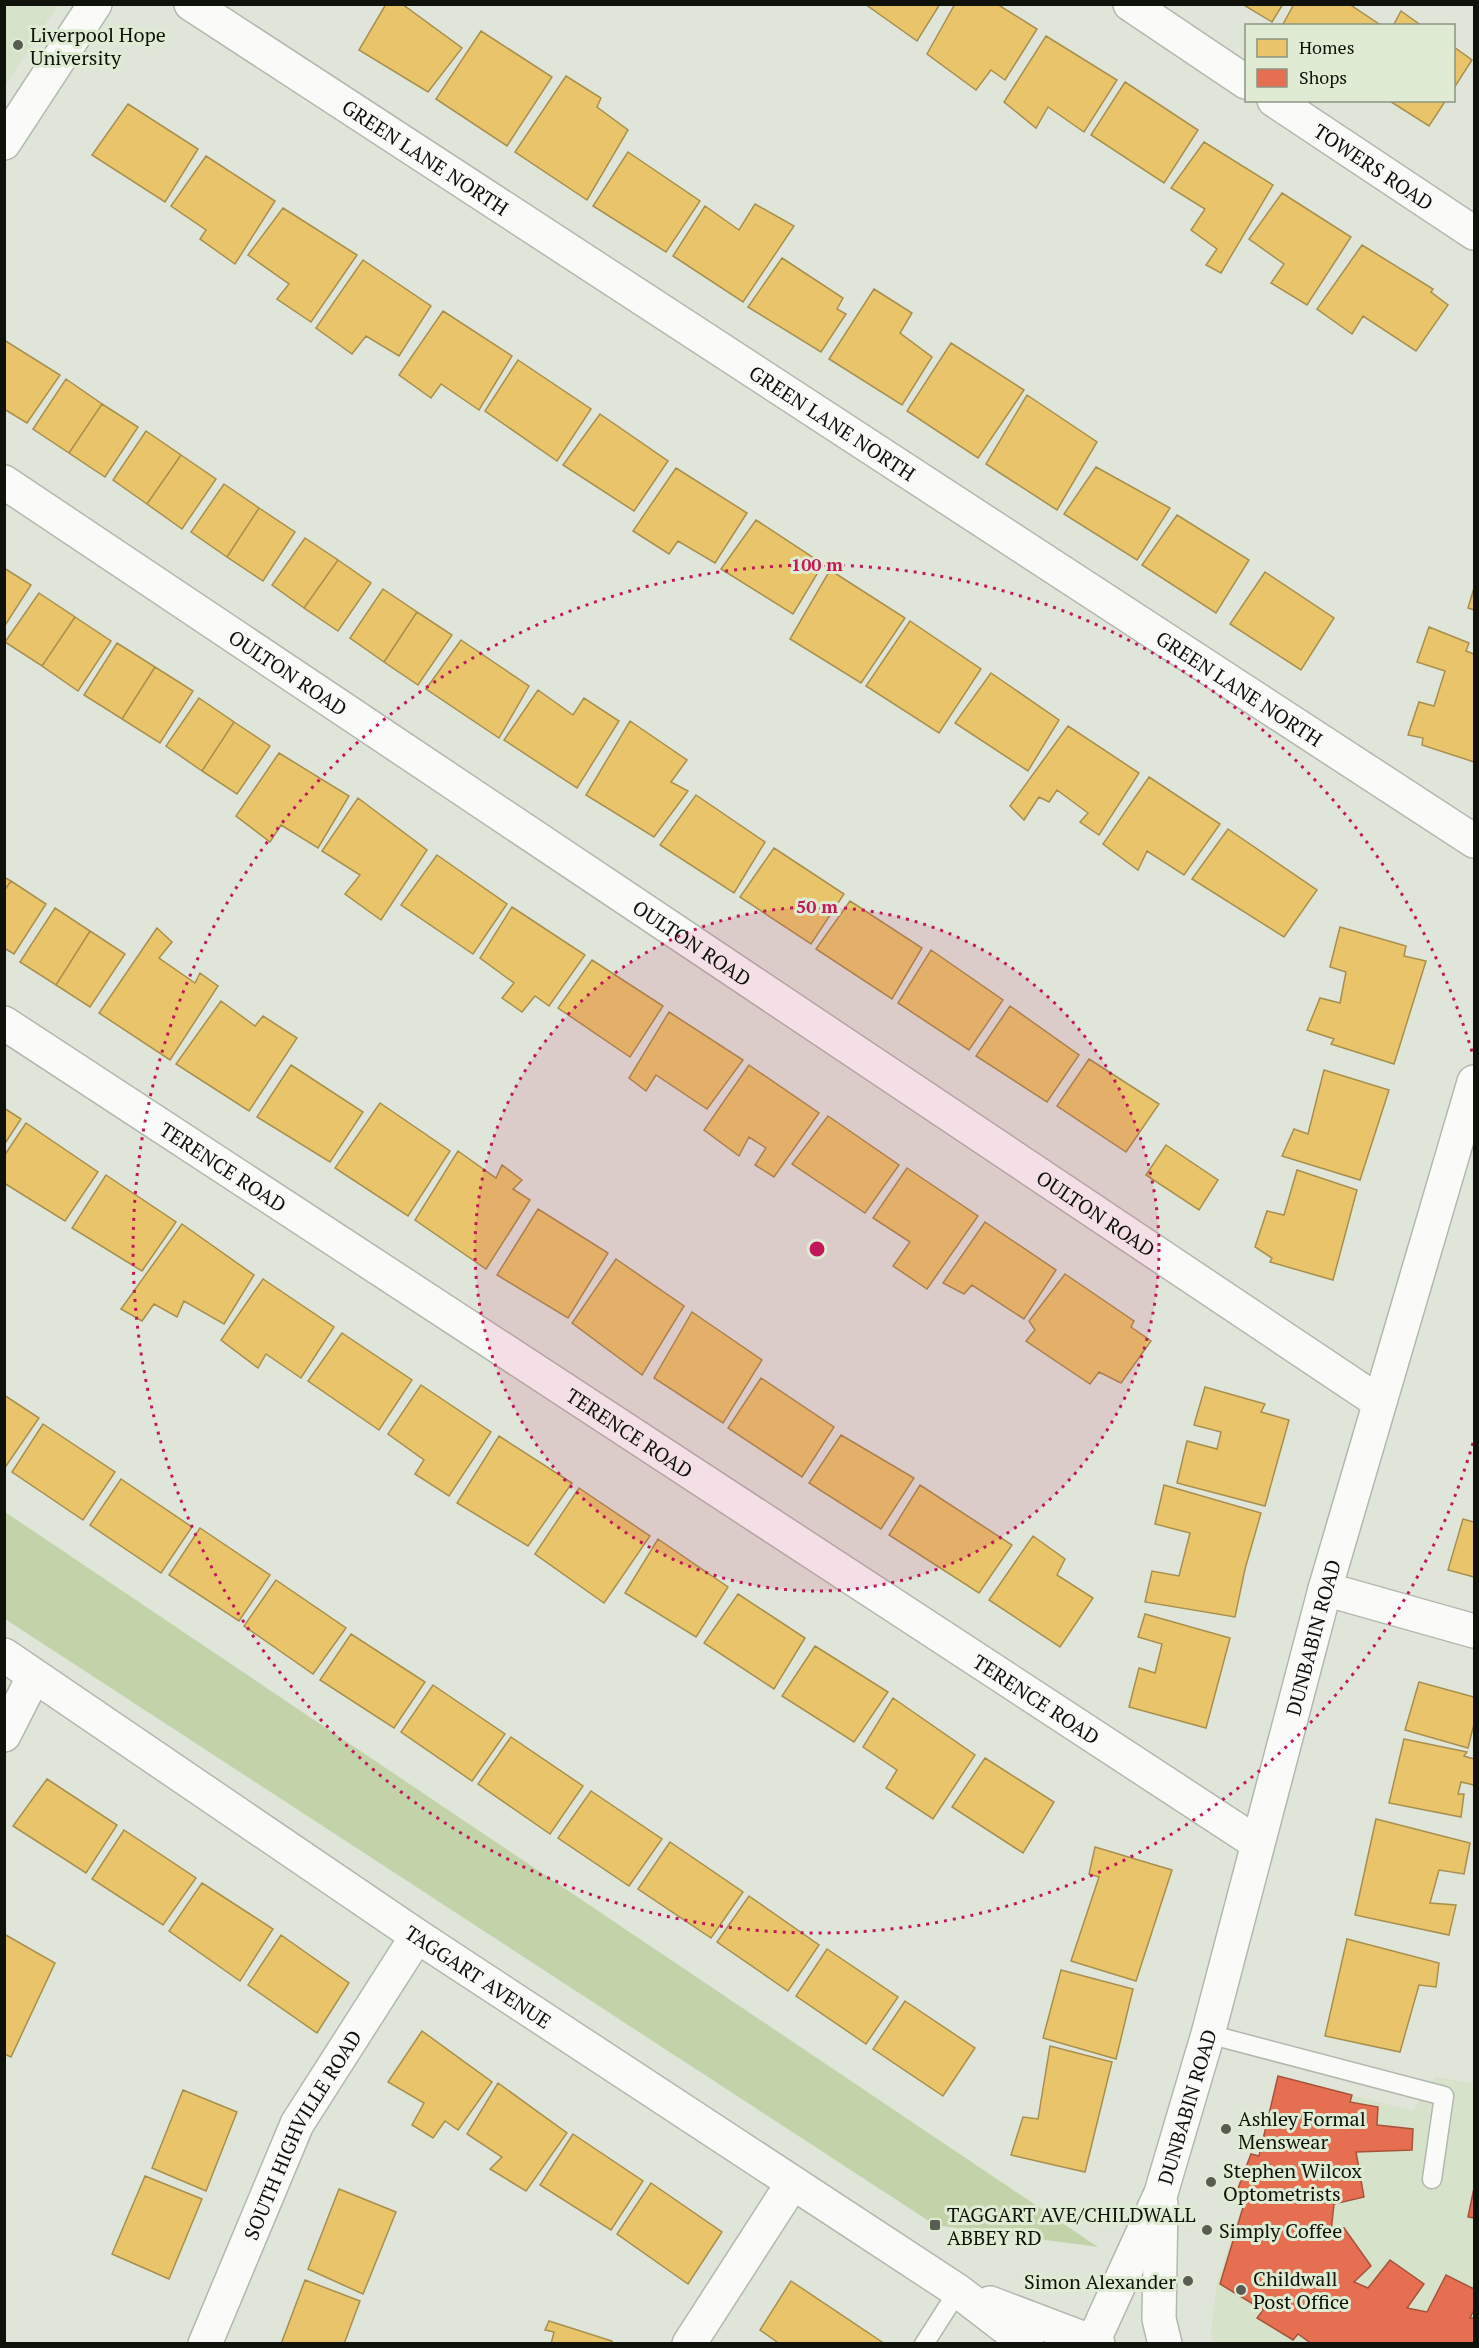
<svg xmlns="http://www.w3.org/2000/svg" width="1479" height="2348" viewBox="0 0 1479 2348" font-family="'PT Serif',serif">
<style>
.built{fill:#d7e2cb}
.green{fill:#c2d3aa}
.homes{fill:#e9c46a;stroke:#a88f4d;stroke-width:1.5}
.shops{fill:#e76f51;stroke:#a6533c;stroke-width:1.5}
.lines{fill:none;stroke-linecap:round;stroke-linejoin:round}
.lane-casing{stroke:#b3b8ae;stroke-width:21}
.street-casing{stroke:#b3b8ae;stroke-width:36}
.secondary-casing{stroke:#b3b8ae;stroke-width:36}
.lane{stroke:#fafbf9;stroke-width:18}
.street{stroke:#fafbf9;stroke-width:33}
.secondary{stroke:#fafbf9;stroke-width:33}
.ring{fill:none;stroke:#c2185b;stroke-width:3;stroke-dasharray:3 6}
.poi-dot{fill:#585c52;stroke:#e0ebd3;stroke-width:2}
.labels{text-anchor:middle;dominant-baseline:central;stroke-width:6;stroke-linejoin:round;paint-order:stroke}
.poi-label{font-size:20px;fill:#0f120a;stroke:#e0ebd3;text-anchor:start}
.street-label{font-size:20px;fill:#0f120a;stroke:#e0ebd3}
.centre{fill:#c2185b;stroke:#e0ebd3;stroke-width:3}
.ring-label{font-size:18px;text-anchor:middle;font-weight:bold;fill:#c2185b;stroke:#e0ebd3;stroke-width:6;stroke-linejoin:round;paint-order:stroke}
</style>
<rect width="100%" height="100%" fill="#dfe5d9"/>
<path class="built" d="M5,4L58,5L5,86L4,5Z
M1278,2076L1413,2111L1435,2077L1474,2083V2343L1213,2344L1211,2329L1217,2282L1246,2194L1237,2191L1251,2154L1259,2156Z"/>
<path class="green" d="M4,1512H5L1098,2247L935,2225L5,1619Z"/>
<path class="homes" d="M386,4H402L462,48L428,92L359,50Z
M865,4H940L917,41Z
M955,4H997L1037,29L1005,80L991,70L976,90L927,54Z
M1242,4H1283L1272,22Z
M1294,4H1349L1382,26H1282Z
M1401,11L1422,26H1393Z
M481,31L552,77L507,146L436,99Z
M1046,36L1117,80L1084,132L1048,107L1036,128L1004,102Z
M1454,47L1472,60L1454,88Z
M566,76L601,98L597,107L628,130L587,200L515,152Z
M1125,82L1198,130L1164,183L1091,135Z
M1388,100H1446L1429,126Z
M128,104L198,149L165,202L92,155Z
M1204,142L1273,185L1221,273L1206,265L1217,249L1191,230L1205,209L1171,188Z
M628,152L700,201L666,252L593,206Z
M206,156L275,201L235,264L200,239L206,230L171,206Z
M1282,193L1351,237L1307,305L1271,283L1284,264L1249,239Z
M755,204L794,226L743,302L673,256L705,206L739,230Z
M283,208L357,255L311,322L277,299L289,284L248,255Z
M1362,245L1433,289L1431,292L1448,305L1416,351L1363,316L1352,334L1317,309Z
M782,258L843,298L837,309L846,314L821,352L748,307Z
M363,260L431,306L399,356L366,336L352,354L316,328Z
M874,289L912,313L900,333L932,357L902,405L829,359Z
M443,311L512,356L479,410L441,384L431,398L399,375Z
M4,340L60,375L27,423L4,409Z
M951,343L1024,390L978,458L907,411Z
M518,360L591,409L557,461L485,411Z
M66,379L102,404L69,453L33,429Z
M1027,395L1097,442L1057,510L986,464Z
M102,404L138,427L105,477L69,453Z
M600,414L668,461L634,511L563,465Z
M146,431L181,455L147,504L113,480Z
M181,455L216,479L182,529L147,504Z
M1096,467L1170,508L1137,560L1064,514Z
M676,468L747,513L715,563L678,541L669,554L633,531Z
M224,484L259,508L227,557L191,532Z
M259,508L295,532L263,581L227,557Z
M1177,515L1249,560L1216,613L1142,565Z
M756,520L823,564L793,614L721,569Z
M305,538L338,560L304,608L272,585Z
M338,560L371,583L338,631L304,608Z
M4,568L31,585L4,627Z
M830,570L905,618L861,683L790,639Z
M1265,572L1334,618L1301,670L1230,624Z
M1474,588V610L1468,608Z
M383,589L417,612L384,662L350,638Z
M39,593L75,617L42,666L5,642Z
M417,612L452,635L418,685L384,662Z
M75,617L111,641L78,691L42,666Z
M910,621L981,669L939,733L866,686Z
M1429,627L1469,643L1466,651L1474,654V762L1422,745L1423,738L1408,735L1419,702L1434,706L1445,671L1417,662Z
M461,640L529,686L499,738L426,689Z
M117,643L155,667L122,719L84,695Z
M155,667L193,691L160,743L122,719Z
M991,673L1059,720L1028,771L955,723Z
M538,690L573,715L584,698L619,721L577,788L504,740Z
M199,698L234,722L202,771L166,746Z
M630,721L687,760L671,782L688,791L654,837L586,795Z
M234,722L270,746L237,794L202,771Z
M1068,726L1139,773L1099,835L1080,822L1088,813L1057,790L1049,802L1039,797L1024,820L1010,806Z
M279,753L349,796L318,848L281,825L270,842L236,816Z
M1149,777L1220,824L1184,875L1147,851L1138,870L1103,844Z
M696,795L765,842L734,893L660,845Z
M358,798L427,850L381,920L345,894L360,875L322,851Z
M1228,829L1317,890L1284,937L1192,879Z
M774,848L844,894L811,944L740,897Z
M437,855L507,904L473,954L401,905Z
M4,877L11,881L4,891Z
M11,881L46,904L14,954L4,948V891Z
M850,901L922,948L892,999L816,949Z
M512,907L585,955L549,1006L535,996L522,1012L502,998L514,983L480,958Z
M55,908L90,931L56,985L20,962Z
M1340,927L1406,946L1404,956L1426,961L1394,1064L1331,1044L1334,1039L1307,1030L1320,998L1340,1003L1346,972L1330,967Z
M157,928L172,942L159,958L195,983L200,973L218,986L170,1060L99,1013Z
M90,931L125,954L90,1007L56,985Z
M931,950L1003,1000L969,1050L898,1003Z
M592,960L663,1006L630,1057L558,1008Z
M221,1001L255,1026L263,1016L297,1038L249,1111L176,1064Z
M1010,1006L1079,1055L1047,1102L976,1056Z
M669,1012L743,1060L707,1109L656,1075L646,1091L629,1078Z
M1089,1059L1159,1104L1126,1152L1057,1106Z
M291,1065L363,1112L330,1162L257,1117Z
M749,1065L819,1113L774,1177L755,1165L766,1148L749,1137L739,1156L704,1130Z
M1324,1070L1389,1090L1360,1180L1282,1156L1294,1129L1308,1134Z
M380,1103L450,1151L408,1216L335,1168Z
M4,1108L21,1119L4,1145Z
M828,1116L899,1165L865,1213L792,1164Z
M26,1123L98,1172L65,1221L4,1183V1156Z
M1166,1145L1218,1180L1199,1210L1146,1175Z
M458,1151L496,1178L502,1165L522,1180L513,1189L530,1200L486,1269L415,1220Z
M907,1168L978,1216L927,1289L893,1266L910,1242L873,1218Z
M1297,1170L1357,1190L1333,1280L1270,1262L1272,1258L1255,1247L1267,1211L1284,1215Z
M106,1175L176,1222L142,1271L72,1228Z
M538,1209L608,1253L568,1318L497,1275Z
M985,1222L1056,1270L1024,1319L972,1285L964,1294L943,1283Z
M182,1224L254,1275L224,1324L184,1301L177,1317L154,1304L142,1321L121,1309Z
M616,1259L684,1306L642,1375L572,1323Z
M1065,1274L1134,1321L1131,1327L1151,1341L1121,1383L1099,1372L1090,1384L1026,1341L1035,1330L1029,1321Z
M263,1279L334,1327L301,1378L266,1354L258,1368L221,1340Z
M692,1312L762,1360L723,1423L654,1378Z
M342,1333L412,1380L379,1430L308,1381Z
M761,1378L834,1427L802,1477L728,1428Z
M421,1385L491,1432L449,1496L415,1474L424,1460L388,1434Z
M1205,1387L1265,1404L1261,1412L1289,1420L1265,1506L1177,1483L1187,1441L1217,1449L1221,1432L1194,1425Z
M4,1395L39,1418L6,1466L4,1465Z
M43,1424L115,1472L83,1520L12,1472Z
M841,1435L914,1478L881,1529L809,1483Z
M499,1436L572,1483L528,1546L457,1503Z
M121,1479L192,1527L161,1573L90,1525Z
M920,1485L1012,1545L979,1593L889,1535Z
M1164,1485L1261,1513L1245,1569L1235,1617L1145,1602L1152,1571L1179,1576L1190,1533L1155,1524Z
M579,1488L650,1536L604,1603L535,1554Z
M1463,1519L1474,1522V1577L1448,1570Z
M200,1528L270,1575L239,1621L169,1575Z
M1033,1536L1065,1559L1057,1575L1093,1598L1060,1647L989,1600Z
M658,1539L728,1587L696,1637L625,1593Z
M276,1580L346,1628L313,1674L244,1626Z
M738,1594L805,1638L774,1689L704,1643Z
M1145,1614L1230,1638L1206,1728L1129,1707L1139,1668L1155,1673L1162,1644L1138,1637Z
M351,1634L425,1682L394,1728L320,1680Z
M815,1646L888,1692L854,1742L782,1696Z
M1419,1682L1474,1697V1724L1468,1748L1405,1730Z
M433,1685L505,1734L472,1781L401,1732Z
M893,1698L975,1755L933,1819L886,1788L897,1770L863,1747Z
M511,1737L583,1786L550,1834L478,1784Z
M1404,1739L1467,1752L1464,1756L1474,1759V1785L1461,1782L1458,1794H1464L1461,1817L1389,1803Z
M985,1758L1054,1802L1023,1853L952,1807Z
M47,1779L117,1825L86,1873L13,1826Z
M591,1791L662,1839L629,1886L558,1838Z
M1376,1819L1470,1843L1464,1874L1439,1870L1430,1903L1456,1905L1449,1935L1355,1915Z
M124,1830L196,1878L163,1925L92,1879Z
M670,1842L743,1892L711,1938L638,1889Z
M1095,1847L1172,1870L1136,1981L1071,1961L1099,1877L1089,1874Z
M202,1883L273,1929L240,1981L169,1931Z
M749,1896L819,1945L788,1991L717,1942Z
M4,1934L55,1963L11,2057L4,2054Z
M281,1935L349,1983L317,2033L248,1985Z
M1347,1939L1439,1963L1436,1987L1419,1985L1400,2052L1325,2036Z
M827,1949L898,1997L866,2044L796,1996Z
M1061,1970L1133,1989L1116,2059L1043,2038Z
M905,2001L975,2048L943,2096L873,2049Z
M422,2031L492,2082L458,2130L445,2121L433,2138L412,2125L424,2103L388,2082Z
M1050,2046L1112,2062L1085,2172L1011,2155L1023,2117L1038,2119Z
M498,2083L567,2133L526,2191L490,2169L502,2157L467,2134Z
M183,2090L237,2112L206,2191L152,2168Z
M573,2134L643,2181L611,2230L540,2185Z
M145,2176L202,2199L169,2279L112,2254Z
M651,2183L722,2232L688,2284L617,2234Z
M339,2189L396,2212L363,2294L308,2269Z
M305,2280L360,2301L344,2344H281Z
M791,2281L885,2344H780L760,2330Z
M549,2321L612,2341V2344H551L554,2332L545,2330Z"/>
<path class="shops" d="M1278,2076L1352,2095L1350,2102L1378,2107L1377,2125L1413,2129L1412,2150L1356,2152L1364,2197L1334,2204L1331,2232L1344,2228L1371,2266L1354,2282L1368,2288L1390,2260L1424,2284L1407,2308L1427,2312L1446,2275L1474,2289V2310L1470,2318H1474V2344H1312L1298,2334L1293,2340L1257,2318L1263,2310L1220,2284L1247,2194L1237,2191L1251,2154L1259,2156Z
M1474,2188V2218L1468,2217Z"/>
<g class="lines">
<g class="lane-casing">
<path id="lane" d="M1208,2034L1444,2096L1432,2179
M924,2344L958,2291"/>
</g>
<g class="street-casing">
<g id="street">
<path id="s1" d="M191,4L1474,841"/>
<path d="M1130,4L1246,82"/>
<path id="s2" d="M1274,100L1474,233"/>
<path d="M4,143L95,4"/>
<path id="s3" d="M4,482L1379,1402"/>
<path id="s4" d="M4,1023L1257,1843"/>
<path d="M1325,1589L1474,1631"/>
<path d="M4,1735L34,1676"/>
<path id="s5" d="M205,2344L297,2124L417,1936"/>
<path d="M689,2344L792,2184"/>
</g>
</g>
<g class="secondary-casing">
<g id="secondary">
<path id="s6" d="M4,1655L417,1936L958,2291L1027,2344"/>
<path d="M1161,2204L1159,2319L1165,2344"/>
<path d="M990,2303L1098,2344"/>
<path id="s7" d="M1092,2344L1161,2193L1208,2034L1325,1589L1474,1082"/>
</g>
</g>
<use href="#lane" class="lane"/>
<use href="#street" class="street"/>
<use href="#secondary" class="secondary"/>
</g>
<circle cx="817" cy="1249" r="342" fill="#c2185b" fill-opacity=".12"/>
<g class="ring">
<circle cx="817" cy="1249" r="342"/>
<path d="M1473 1443A684 684 0 1 1 1473 1055"/>
</g>
<g class="poi-dot">
<circle cx="18" cy="45" r="6"/>
<circle cx="1226" cy="2129" r="6"/>
<circle cx="1211" cy="2182" r="6"/>
<rect x="929" y="2219" width="12" height="12" rx="3"/>
<circle cx="1207" cy="2230" r="6"/>
<circle cx="1188" cy="2281" r="6"/>
<circle cx="1241" cy="2290" r="6"/>
</g>
<g class="labels">
<g class="poi-label">
<text x="30" y="34">Liverpool Hope<tspan x="30" dy="23">University</tspan></text>
<text x="1238" y="2118">Ashley Formal<tspan x="1238" dy="23">Menswear</tspan></text>
<text x="1223" y="2170">Stephen Wilcox<tspan x="1223" dy="23">Optometrists</tspan></text>
<text x="947" y="2214">TAGGART AVE/CHILDWALL<tspan x="947" dy="23">ABBEY RD</tspan></text>
<text x="1219" y="2230">Simply Coffee</text>
<text x="1253" y="2278">Childwall<tspan x="1253" dy="23">Post Office</tspan></text>
<text x="1176" y="2281" text-anchor="end">Simon Alexander</text>
</g>
<g class="street-label">
<text stroke="none"><textPath href="#s1" startOffset="280">GREEN LANE NORTH</textPath></text>
<text stroke="none"><textPath href="#s2" startOffset="120">TOWERS ROAD</textPath></text>
<text stroke="none"><textPath href="#s1" startOffset="766">GREEN LANE NORTH</textPath></text>
<text stroke="none"><textPath href="#s3" startOffset="342">OULTON ROAD</textPath></text>
<text stroke="none"><textPath href="#s1" startOffset="1252">GREEN LANE NORTH</textPath></text>
<text stroke="none"><textPath href="#s3" startOffset="828">OULTON ROAD</textPath></text>
<text stroke="none"><textPath href="#s4" startOffset="262">TERENCE ROAD</textPath></text>
<text stroke="none"><textPath href="#s3" startOffset="1314">OULTON ROAD</textPath></text>
<text stroke="none"><textPath href="#s4" startOffset="748">TERENCE ROAD</textPath></text>
<text stroke="none"><textPath href="#s7" startOffset="742">DUNBABIN ROAD</textPath></text>
<text stroke="none"><textPath href="#s4" startOffset="1234">TERENCE ROAD</textPath></text>
<text stroke="none"><textPath href="#s6" startOffset="573">TAGGART AVENUE</textPath></text>
<text stroke="none"><textPath href="#s7" startOffset="256">DUNBABIN ROAD</textPath></text>
<text stroke="none"><textPath href="#s5" startOffset="231">SOUTH HIGHVILLE ROAD</textPath></text>
</g>
</g>
<circle cx="817" cy="1249" r="9" class="centre"/>
<g class="ring-label">
<text x="817" y="571">100 m</text>
<text x="817" y="913">50 m</text>
</g>
<rect width="1479" height="2348" fill="none" stroke="#0f120a" stroke-width="12"/>
<rect x="1245" y="24" width="210" height="78" fill="#e0ebd3" stroke="#8c9483" stroke-width="1.5"/>
<rect x="1257" y="39" width="30" height="18" fill="#e9c46a" stroke="#8c9483" stroke-width="1.5"/>
<text x="1299" y="54" font-size="18" fill="#0f120a">Homes</text>
<rect x="1257" y="69" width="30" height="18" fill="#e76f51" stroke="#8c9483" stroke-width="1.5"/>
<text x="1299" y="84" font-size="18" fill="#0f120a">Shops</text>
</svg>
